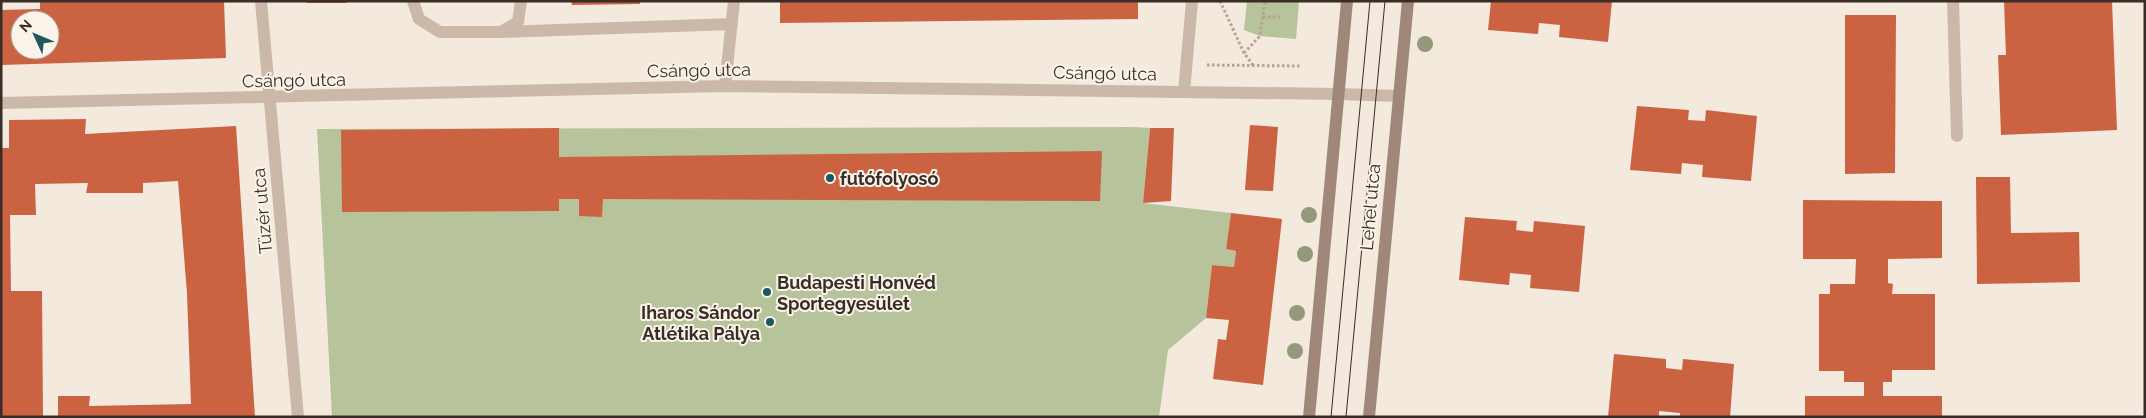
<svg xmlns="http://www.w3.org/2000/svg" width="2146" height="418" viewBox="0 0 2146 418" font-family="Raleway,sans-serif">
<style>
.green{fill:#b6c39b}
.building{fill:#cb6343;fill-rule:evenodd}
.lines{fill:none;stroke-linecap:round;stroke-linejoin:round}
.path{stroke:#b8a292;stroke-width:3;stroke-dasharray:2.5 2.5;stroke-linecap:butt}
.lane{stroke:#ccb8a8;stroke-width:12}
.street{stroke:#ccb8a8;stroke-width:12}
.secondary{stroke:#a08779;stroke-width:12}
.tram{stroke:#392d28;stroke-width:1}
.tree{fill:#95997b}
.poi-dot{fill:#1c585c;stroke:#fbf3e9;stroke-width:2}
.labels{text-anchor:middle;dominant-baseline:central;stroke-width:4;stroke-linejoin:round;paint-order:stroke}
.street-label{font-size:18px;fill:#392d28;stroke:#fbf3e9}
.poi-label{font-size:18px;font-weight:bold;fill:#392d28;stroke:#fbf3e9;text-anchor:start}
</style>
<rect width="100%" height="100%" fill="#f3e9dc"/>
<path class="green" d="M1247,1H1299L1296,39L1260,36L1244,30Z
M1133,127L1150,128L1143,203L1231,213L1226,249L1236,251L1234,267L1212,265L1206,318L1168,350L1159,417H332L317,129Z"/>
<path class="building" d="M40,1H224L226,58L1,65V10L40,9ZM20,20H50V50H20Z
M307,1H347V3H307Z
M571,1H640V4L572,5Z
M780,1H1138V19L780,23Z
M1491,1H1612L1608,42L1559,37L1560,25L1539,23L1538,34L1488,30Z
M2004,1H2112L2117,130L2001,135L1998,55H2006Z
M1845,15H1896L1895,173L1845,174Z
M1637,106L1689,110L1688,120L1705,121L1706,110L1757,116L1751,181L1702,177L1703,165L1682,163L1681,174L1630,170Z
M86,119L85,134L236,126L255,417H58V396H90L89,406L191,404L187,293L178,181L143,183V193H86L88,183L35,184L36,215H10L11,291H42L43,417H1V148H9V120Z
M1250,125L1278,127L1273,191L1245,190Z
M559,128V157L1102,151L1100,201L603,199L602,217L579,216V199H559V211L342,212L341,130Z
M1150,128H1174L1171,201L1143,203Z
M1976,177H2010L2011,233L2079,232L2080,282L1977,284Z
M1803,200L1942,201V258L1888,259V283L1893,284L1892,294H1935V370H1892V382H1883V396H1942V417H1805V396H1864V382H1844V371H1819V294H1830V284H1855L1856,259H1803Z
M1231,213L1282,219L1263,385L1213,379L1218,339L1226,340L1229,320L1206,318L1212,265L1234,267L1236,251L1226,249Z
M1465,217L1517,221L1516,230L1533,232L1534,221L1585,226L1579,292L1530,288L1531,275L1510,273L1509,285L1459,280Z
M1614,354L1666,359V368L1682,370L1683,359L1734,364L1730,417H1680V413L1659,411V417H1608Z"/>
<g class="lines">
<path class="path" d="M1220,1L1244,53L1253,65
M1263,17H1282
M1244,53L1260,36L1265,1
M1207,65L1301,66"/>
<path class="lane" d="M1953,1L1957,136"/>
<path class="street" d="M261,1L298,417
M413,1L419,19L440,32H501L518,22L521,1
M501,32L732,24
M725,86L734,1
M1184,92L1192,1
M1,103L725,86L1338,94L1398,96"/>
<path class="secondary" d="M1309,417L1347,1
M1369,417L1408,1"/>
<path class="tram" d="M1331,417L1370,1
M1346,417L1385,1"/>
</g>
<g class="tree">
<circle cx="1425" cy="44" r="8"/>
<circle cx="1309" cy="215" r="8"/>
<circle cx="1305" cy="254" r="8"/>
<circle cx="1297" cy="313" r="8"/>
<circle cx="1295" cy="351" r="8"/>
</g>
<g class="poi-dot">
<circle cx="830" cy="178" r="5"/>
<circle cx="767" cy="292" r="5"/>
<circle cx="770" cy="322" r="5"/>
</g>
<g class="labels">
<g class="street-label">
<text transform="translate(699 70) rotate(-1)">Csángó utca</text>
<text transform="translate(1105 73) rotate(1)">Csángó utca</text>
<text transform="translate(294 80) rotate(-1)">Csángó utca</text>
<text transform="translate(1370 207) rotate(-85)">Lehel utca</text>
<text transform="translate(262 211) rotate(-95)">Tüzér utca</text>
</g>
<g class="poi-label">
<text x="840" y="178">futófolyosó</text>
<text x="777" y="282">Budapesti Honvéd<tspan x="777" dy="21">Sportegyesület</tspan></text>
<text x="760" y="312" text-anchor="end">Iharos Sándor<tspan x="760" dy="21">Atlétika Pálya</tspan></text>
</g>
</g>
<rect width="2146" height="418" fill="none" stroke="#392d28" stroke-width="5"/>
<g transform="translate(35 35) rotate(314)"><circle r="24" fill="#fbf3e9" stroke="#ada49c"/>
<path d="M0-4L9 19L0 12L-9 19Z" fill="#1c585c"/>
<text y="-8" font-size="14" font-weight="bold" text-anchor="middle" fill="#392d28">N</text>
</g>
</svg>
